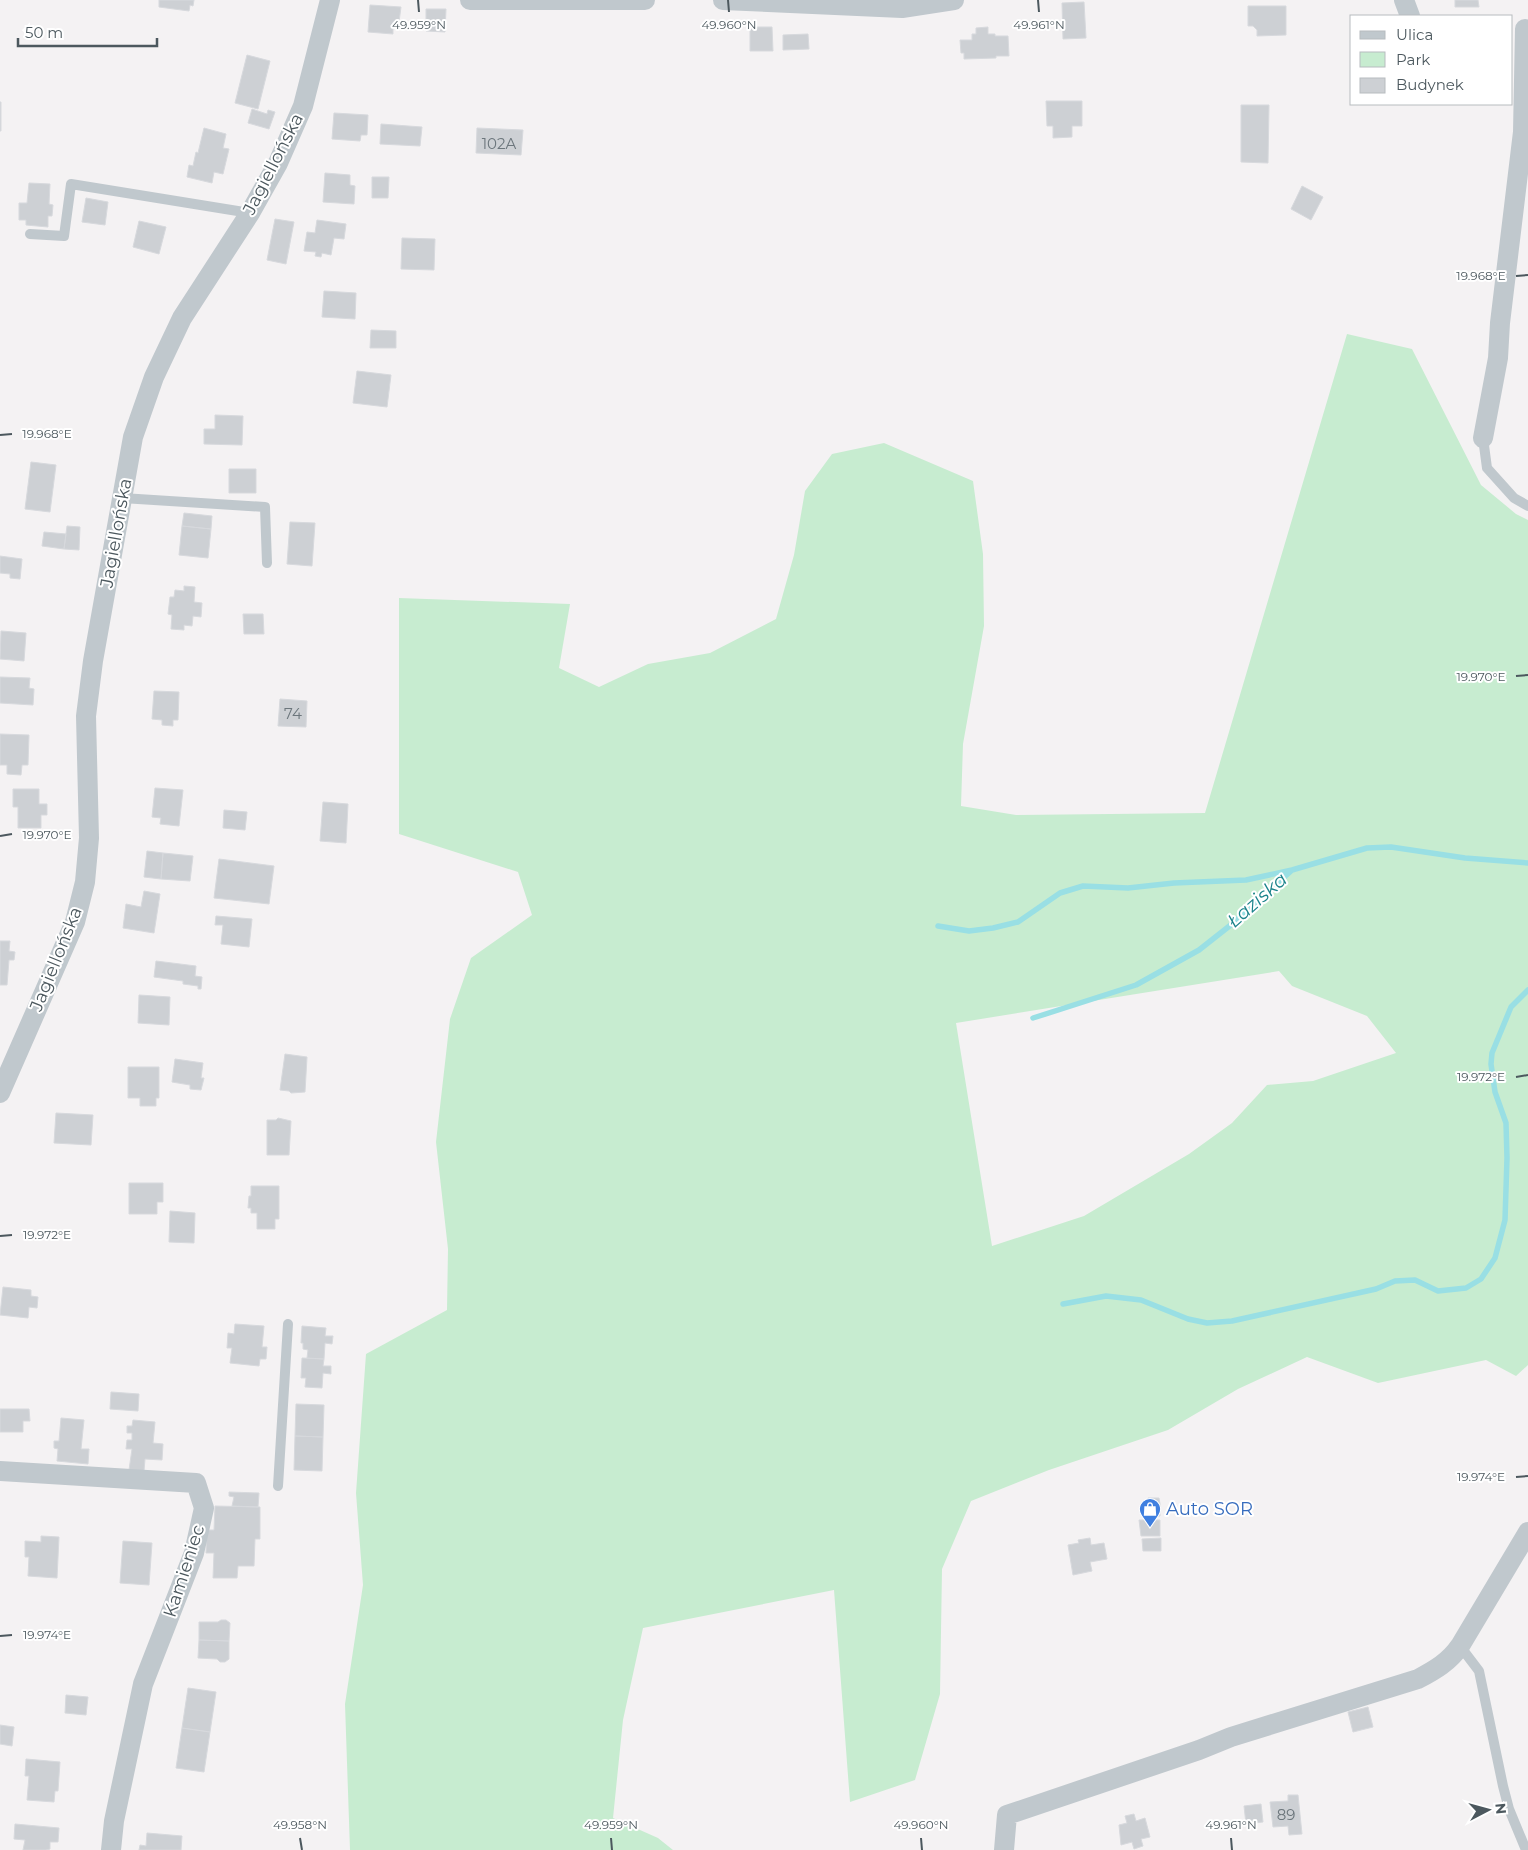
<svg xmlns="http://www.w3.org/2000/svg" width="1528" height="1850" viewBox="0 0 1528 1850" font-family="Montserrat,sans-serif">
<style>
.green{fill:#c7ecd0;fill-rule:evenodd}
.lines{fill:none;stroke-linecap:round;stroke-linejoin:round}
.stream{stroke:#99dfe4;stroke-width:5.5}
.building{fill:#cdd0d4;stroke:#d7d9dd}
.lane{stroke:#c0c8cd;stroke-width:10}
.street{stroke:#c0c8cd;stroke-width:20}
.ticks{fill:none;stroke:#4c585e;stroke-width:2}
.labels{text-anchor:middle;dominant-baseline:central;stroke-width:4;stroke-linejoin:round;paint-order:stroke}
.number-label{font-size:15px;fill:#6c767c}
.street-label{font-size:18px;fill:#4c585e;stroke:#fff}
.shop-label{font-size:18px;fill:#366cbe;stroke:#fff;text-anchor:start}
.water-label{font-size:19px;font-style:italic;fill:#1b838b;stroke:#fff}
.ticks-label{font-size:12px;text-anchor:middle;fill:#4c585e;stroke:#fff;stroke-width:4;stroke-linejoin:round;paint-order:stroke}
</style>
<rect width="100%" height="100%" fill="#f4f2f3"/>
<path class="green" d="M1347,334L1412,349L1481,485L1516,514L1528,520V1365L1516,1376L1486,1360L1378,1383L1307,1357L1238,1389L1168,1430L1049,1470L971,1501L942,1569L940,1694L915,1780L850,1802L834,1590L643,1628L623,1720L613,1818L658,1838L673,1850H350L345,1704L363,1585L356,1493L366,1354L447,1310L448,1249L436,1142L450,1019L471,958L532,915L518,872L399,834V598L570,604L559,668L599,687L648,664L710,653L776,619L794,555L805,491L832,454L884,443L973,481L983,554L984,626L963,744L961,806L1016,815L1205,813ZM1279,971L1292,986L1367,1016L1396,1053L1313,1081L1267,1085L1232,1123L1189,1154L1084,1216L992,1246L956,1023Z"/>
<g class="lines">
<path class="stream" d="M938,926L969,931L993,928L1018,922L1060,893L1083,886L1128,888L1174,883L1246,880L1292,870L1367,848L1391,847L1465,858L1528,863
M1033,1018L1136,985L1199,950L1232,924L1291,871
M1063,1304L1106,1296L1141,1300L1188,1319L1207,1323L1232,1321L1376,1289L1395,1281L1415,1280L1438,1291L1466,1288L1481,1279L1495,1258L1505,1220L1507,1158L1506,1123L1495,1092L1491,1064L1492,1053L1511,1007L1528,990"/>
</g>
<path class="building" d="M159,0H194L193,6L190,5L189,11L159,7Z
M1455,0H1478L1479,7H1455Z
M1084,2L1086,38L1063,39L1062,3Z
M370,5L401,7L399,22H393V34L368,32Z
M1248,6H1286V35L1257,36V30L1253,26H1248Z
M426,9H446L445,32L426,31Z
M750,27H772L773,51H750Z
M988,27V34H995V36H1008L1009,56H996V58L964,59V53H961L960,40H972V34H976V28Z
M808,34L809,49L783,50V35Z
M247,55L270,61L258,109L235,103Z
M1046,101H1082V126H1072V137L1053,138V126H1047Z
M0,102H1V131H0Z
M1241,105H1269L1268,163L1241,162Z
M252,109L267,114L268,110L275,112L269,129L248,123Z
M334,113L368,115L367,135H361L360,141L332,139Z
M381,124L422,127L420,146L380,144Z
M204,128L226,134L223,148L229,149L223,174L214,172L212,183L187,177L189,165L193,166L196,152L198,153Z
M477,128L523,130L521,155L476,153Z
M325,173L350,175V185L355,186L354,204L323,202Z
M372,177H389L388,198H372Z
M29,183L50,184L49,204L53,205L52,216H48V227L26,225V220H19V203H27Z
M1302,186L1323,197L1311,220L1291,209Z
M86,198L108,202L105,225L82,222Z
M275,219L294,222L286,264L267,260Z
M317,220L346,224L344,239L334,238L331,255L322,253L321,257L315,256L316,252L304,251L307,232L315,233Z
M139,221L166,227L159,254L133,247Z
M402,238L435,239L434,270L401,269Z
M324,291L356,293L355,319L322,317Z
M371,330L396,331V348H370Z
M357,371L391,375L387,407L353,403Z
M215,415L243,416L242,445L204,444V429H215Z
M31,462L56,465L50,512L25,509Z
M229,469H256V493H229Z
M184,513L212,516L211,529L182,526Z
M290,522L315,523L312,566L287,564Z
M67,526L80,527L79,550L64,549Z
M182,526L211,529L208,558L179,555Z
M44,532L66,534L64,549L42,546Z
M0,556L22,559L20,579L10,578V574L0,573Z
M184,586L195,587L194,602L202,603L201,617L193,616L192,626L184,625V630L171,629L172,615L168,614L170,597H174L175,590L184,591Z
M243,614H263L264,634H244Z
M1,631L26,633L24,661L0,659Z
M0,677L30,678L29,688L34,689L33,705L0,703Z
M154,691L179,692L178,720H173V726L162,725V720L152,719Z
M280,699L307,701L306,727L278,726Z
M0,734L29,735L28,765H22L21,775L7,774V765H0Z
M155,788L183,790L179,826L160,824L161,818L152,817Z
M13,789H39V804H47V815H41V828H18V807H13Z
M323,802L348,804L346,843L320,841Z
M224,810L247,812L245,830L223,828Z
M147,851L163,853L161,879L144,877Z
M163,853L193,856L190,881L161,879Z
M219,859L274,866L269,904L214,898Z
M144,891L160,894L154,933L123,928L126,904L141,907Z
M216,916L252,919L249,947L221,944L223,925H215Z
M0,941H10L9,951L15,952L14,960H9L7,985H0Z
M156,961L196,966L195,976L202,977L201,989H198V986L183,984V981L154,977Z
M139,995L170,997L169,1025L138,1023Z
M285,1054L307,1057L305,1092L291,1093L289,1091L280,1090Z
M175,1059L203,1063L201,1078H204L201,1090L190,1089V1085L172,1082Z
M128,1067H159V1098H156V1106H140V1098H128Z
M56,1113L93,1115L91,1145L54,1143Z
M278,1118L291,1121L289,1155H267V1120H276Z
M129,1183H163V1202H157V1214H129Z
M251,1186H279V1219H275V1229H257V1213H251V1208H248L249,1196H251Z
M170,1211L195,1213L194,1243L169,1242Z
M3,1287L31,1290V1296L38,1297L37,1308L29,1307L28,1318L0,1315Z
M235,1324L264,1326L262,1347H267L266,1359H260L259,1366L230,1363L232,1348H227L228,1333L234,1334Z
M302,1326L326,1328L325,1336H333L332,1344L325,1343L324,1359L307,1358L308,1350L303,1349V1343H301Z
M302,1358L324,1359L323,1366H331V1374L323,1373L322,1388L305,1387L306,1378H301Z
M111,1392L139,1394L138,1411L110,1409Z
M296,1404L324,1405L323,1437L295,1436Z
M0,1409H29L30,1421H23V1432H0Z
M61,1418L84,1420L81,1449H89L88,1464L57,1461L58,1449L54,1448V1441H59Z
M133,1420L155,1422L153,1443L163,1444L162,1460L145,1459L144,1471L129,1470L132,1449H126L127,1440H132V1433H127V1426H132Z
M295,1436L323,1437L322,1471L294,1470Z
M229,1492L259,1493L258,1507L232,1506L234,1497L229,1496Z
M1148,1498H1159L1160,1504L1148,1505Z
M1160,1504V1516L1149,1517L1148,1505Z
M215,1506L260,1507V1539H255L254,1566H238L237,1578H213L214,1553H206L207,1530H214Z
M1139,1520H1160V1536H1141Z
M41,1536L59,1537L57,1578L28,1576L29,1557H25V1541L41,1542Z
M1090,1538L1091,1545L1104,1543L1107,1559L1090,1562L1092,1571L1073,1575L1068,1545L1079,1543L1078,1540Z
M1161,1538V1551H1143L1142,1539Z
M123,1541L152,1543L149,1585L120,1583Z
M221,1620H226L230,1623L229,1641L199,1640V1622H218Z
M199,1640L229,1641V1659L225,1662H220L217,1659L198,1658Z
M188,1688L216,1692L210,1732L182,1728Z
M66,1695L88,1697L86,1715L65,1713Z
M1368,1707L1373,1727L1353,1732L1348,1712Z
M0,1725L14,1727L12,1746L0,1744Z
M182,1728L210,1732L204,1772L176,1768Z
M26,1759L60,1762L58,1791H55L54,1802L27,1800L29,1776H25Z
M1288,1795H1298L1302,1834L1289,1835L1288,1826L1273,1827L1270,1802L1288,1801Z
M1261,1804L1263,1822L1246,1824L1244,1806Z
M1134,1814L1136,1821L1145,1818L1150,1837L1141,1839L1143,1846L1134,1849L1132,1842L1121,1845L1119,1825L1127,1823L1125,1816Z
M15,1824L59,1828L58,1842H50V1849L46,1850H23L25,1840L14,1839Z
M147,1833L182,1836L181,1850H139L140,1845L146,1846Z"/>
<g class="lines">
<path class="lane" d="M30,234L64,236L71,184L250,213
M1483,438L1487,468L1514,498L1528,506
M122,498L265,507L267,563
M278,1486L288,1324
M1460,1646L1479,1671L1503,1786L1509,1809L1526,1850"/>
<path class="street" d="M470,0H645
M723,0L902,8L954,0
M1404,0L1410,16
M1483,438L1498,358L1500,323L1523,132L1525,29
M0,1093L75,922L85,882L89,838L86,716L93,661L133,437L154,377L182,318L250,213L278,163L303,106L330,0
M0,1471L196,1483L204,1508L194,1553L143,1684L114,1821L111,1850
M1004,1850L1007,1815L1199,1750L1231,1737L1418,1679C1435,1670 1449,1662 1460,1646L1528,1532"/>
</g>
<path class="ticks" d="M418,0L419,12M728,0L729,12M1038,0L1039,12M1516,276L1528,275M0,435L12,434M1516,676L1528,675M0,836L12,834M1516,1077L1528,1075M0,1236L12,1235M1516,1477L1528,1476M0,1636L12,1635M300,1838L302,1850M611,1838L612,1850M921,1838L922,1850M1231,1838L1232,1850"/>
<defs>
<g id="shop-pin" transform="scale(1.125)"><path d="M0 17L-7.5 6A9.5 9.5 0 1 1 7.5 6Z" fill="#3f7fe0" stroke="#fff"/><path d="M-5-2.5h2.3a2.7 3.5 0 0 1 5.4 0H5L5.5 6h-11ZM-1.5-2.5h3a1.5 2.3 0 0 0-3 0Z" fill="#fff"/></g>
</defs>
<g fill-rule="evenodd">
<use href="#shop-pin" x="1150" y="1509"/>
</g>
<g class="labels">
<g class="number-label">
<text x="499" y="143">102A</text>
<text x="293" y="713">74</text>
<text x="1286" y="1814">89</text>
</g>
<g class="street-label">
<text transform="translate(273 164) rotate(-63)">Jagiellońska</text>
<text transform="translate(116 533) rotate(-80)">Jagiellońska</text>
<text transform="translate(56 959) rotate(-68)">Jagiellońska</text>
<text transform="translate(184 1571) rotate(-72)">Kamieniec</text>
</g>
<g class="shop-label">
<text x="1166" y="1509">Auto SOR</text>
</g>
<g class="water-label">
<text transform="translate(1257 900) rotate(-41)">Łaziska</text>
</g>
</g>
<g class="ticks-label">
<text x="419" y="29">49.959°N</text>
<text x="729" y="29">49.960°N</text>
<text x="1039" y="29">49.961°N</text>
<text x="1481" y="280">19.968°E</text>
<text x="47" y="438">19.968°E</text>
<text x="1481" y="681">19.970°E</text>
<text x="47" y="839">19.970°E</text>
<text x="1481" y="1081">19.972°E</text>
<text x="47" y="1239">19.972°E</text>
<text x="1481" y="1481">19.974°E</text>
<text x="47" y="1639">19.974°E</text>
<text x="300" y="1829">49.958°N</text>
<text x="611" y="1829">49.959°N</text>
<text x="921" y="1829">49.960°N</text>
<text x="1231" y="1829">49.961°N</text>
</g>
<rect x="1350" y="15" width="162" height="90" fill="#ffffff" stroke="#b7bcbf"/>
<rect x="1360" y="31" width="25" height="8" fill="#c0c8cd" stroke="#b7bcbf"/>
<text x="1396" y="40" font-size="15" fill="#4c585e">Ulica</text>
<rect x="1360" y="52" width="25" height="15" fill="#c7ecd0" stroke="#b7bcbf"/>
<text x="1396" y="65" font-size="15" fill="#4c585e">Park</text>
<rect x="1360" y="78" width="25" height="15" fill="#cdd0d4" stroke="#b7bcbf"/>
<text x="1396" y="90" font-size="15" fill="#4c585e">Budynek</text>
<g transform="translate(1488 1810) rotate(84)" stroke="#ffffff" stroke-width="4" paint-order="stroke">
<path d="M0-4L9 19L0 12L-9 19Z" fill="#4c585e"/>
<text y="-8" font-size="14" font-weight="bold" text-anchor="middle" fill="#4c585e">N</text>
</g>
<path d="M18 38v8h139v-8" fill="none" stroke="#4c585e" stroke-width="2.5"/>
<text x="25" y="38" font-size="15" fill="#4c585e" stroke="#ffffff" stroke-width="4" paint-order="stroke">50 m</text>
</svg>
